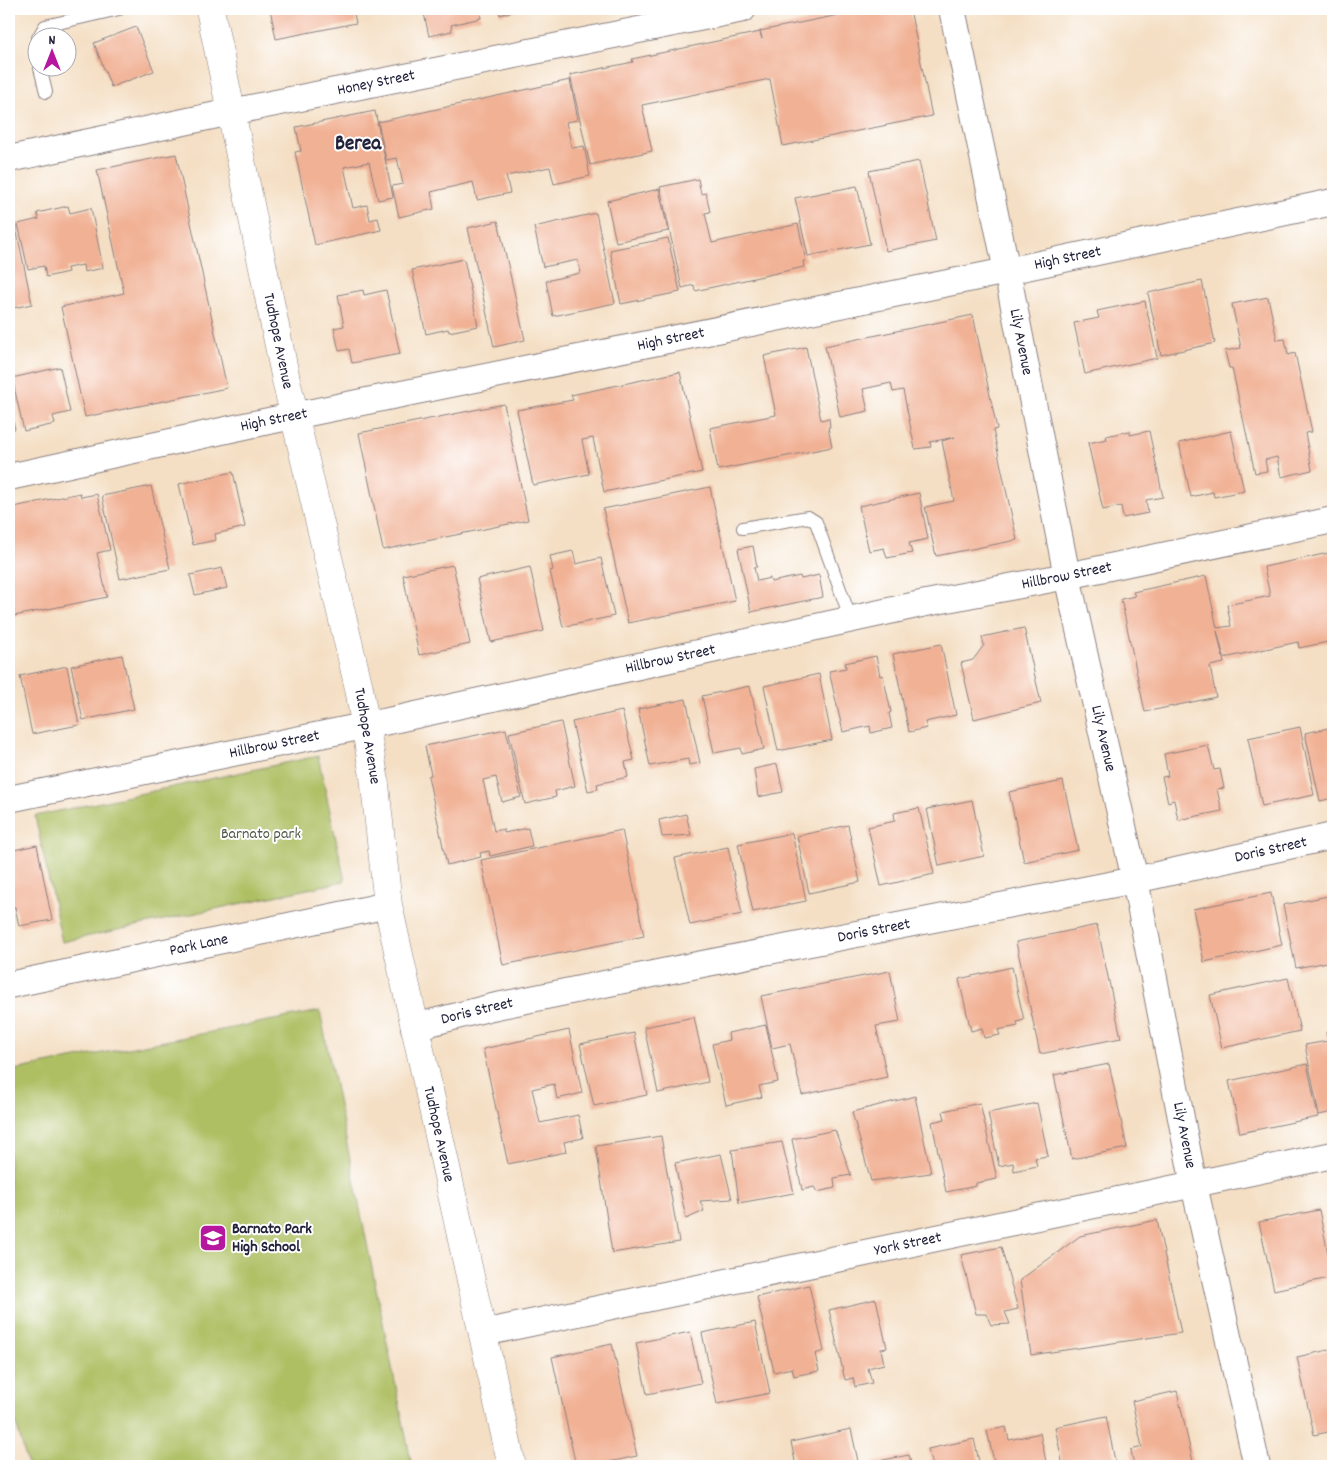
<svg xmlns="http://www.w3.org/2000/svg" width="1342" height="1475" viewBox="0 0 1342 1475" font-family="Dekko,sans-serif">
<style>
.green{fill:#aebf63;stroke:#68704f}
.building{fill:#f1b194}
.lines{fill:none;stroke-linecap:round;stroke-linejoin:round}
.service-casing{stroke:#8b8080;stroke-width:14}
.minor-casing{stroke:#8b8080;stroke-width:28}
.tertiary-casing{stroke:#8b8080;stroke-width:29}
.service{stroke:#fff;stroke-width:12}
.minor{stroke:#fff;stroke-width:26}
.tertiary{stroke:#fff;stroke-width:28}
.labels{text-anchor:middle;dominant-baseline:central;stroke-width:4;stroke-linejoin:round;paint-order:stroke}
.street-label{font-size:16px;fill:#22223b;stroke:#fff}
.park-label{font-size:16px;fill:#535949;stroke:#fff}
.poi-label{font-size:16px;font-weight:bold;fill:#22223b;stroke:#fff;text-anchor:start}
.district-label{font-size:21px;font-weight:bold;fill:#22223b;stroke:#fff}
</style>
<rect width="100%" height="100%" fill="#fff"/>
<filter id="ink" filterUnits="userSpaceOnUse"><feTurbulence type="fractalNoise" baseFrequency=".02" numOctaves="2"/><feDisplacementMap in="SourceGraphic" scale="10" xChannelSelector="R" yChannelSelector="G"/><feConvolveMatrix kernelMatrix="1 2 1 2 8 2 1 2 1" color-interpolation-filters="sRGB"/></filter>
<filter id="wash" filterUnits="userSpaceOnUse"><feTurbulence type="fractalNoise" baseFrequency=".0096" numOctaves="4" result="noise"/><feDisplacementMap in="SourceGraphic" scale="20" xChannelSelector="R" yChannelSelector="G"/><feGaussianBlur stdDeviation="1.12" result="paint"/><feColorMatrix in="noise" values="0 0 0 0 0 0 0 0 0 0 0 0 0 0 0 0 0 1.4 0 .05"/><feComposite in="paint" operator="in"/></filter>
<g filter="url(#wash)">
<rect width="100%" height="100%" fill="#f4dfc4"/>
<path class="green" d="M318,756L345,881L62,942L35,816Z
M320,1011L412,1466H28L9,1398V1071Z"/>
<g id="blocks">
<path class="building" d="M270,9H353L356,23L276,39Z
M423,9H479L481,18L451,25L452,31L429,36Z
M499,9H521L500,15Z
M868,9H910L932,116L783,146L770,79L642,105L652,151L590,165L570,75L633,62L632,59L760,32L762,39L760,31Z
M136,27L154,71L111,87L94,43Z
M570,80L578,120L566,122L572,148L584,146L590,176L554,184L550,167L506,176L510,193L477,200L473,182L431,192L434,209L399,217L392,186L403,184L397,158L386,160L378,122Z
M375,111L393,197L378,200L369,162L344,167L353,208L367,205L370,220L378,218L381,230L315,245L295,152L301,151L296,127Z
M176,154L227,388L85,417L61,307L124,293L97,170Z
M919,161L936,241L886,251L869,171Z
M698,179L701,194L706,193L710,212L705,213L712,243L798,224L806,261H803L804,267L695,291L694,285L682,288L660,187Z
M857,186L870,244L808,256L795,198Z
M659,189L668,231L616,242L607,201Z
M68,206L70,213L91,208L103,268L84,272L83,265L67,268L68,272L46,277L44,266L28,269L18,224L39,219L37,213Z
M596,213L615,303L553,316L546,281L580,273L578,260L543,267L534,227Z
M498,221L525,340L494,347L468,228Z
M15,223L32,304L9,309V224Z
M668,238L680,292L621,304L610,250Z
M464,259L478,326L449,332L448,329L426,334L412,270Z
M1202,281L1215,343L1161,355L1148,293Z
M363,290L364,295L386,290L400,354L352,363L349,349L339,351L334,328L344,326L338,295Z
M1268,297L1277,340L1285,339L1288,355L1295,353L1312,432L1305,433L1312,470L1281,477L1277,457L1265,460L1267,471L1255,473L1232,368H1229L1225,351L1241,348L1232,304Z
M1145,301L1157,358L1085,374L1074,323L1099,318L1097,311Z
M973,315L997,429L993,430L1017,540L936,556L925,507L954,501L942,441L955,437L930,442L931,447L915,449L903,390L893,392L891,383L863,389L868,411L840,417L825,346Z
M806,347L821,420L829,418L830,427H828L832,447L718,470L710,428L776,415L764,356Z
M60,367L70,412L53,416L55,424L24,431L12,378Z
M680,372L702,472L604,492L593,438L582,440L589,474L533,485L517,410L573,400L571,395Z
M9,404L15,429L9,430Z
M504,404L528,520L383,550L359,433Z
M1130,431V435L1149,431L1163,497L1146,500L1148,513L1123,518L1121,506L1103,510L1088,443L1107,439L1106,436Z
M1231,431L1244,491L1214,497L1213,492L1191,497L1179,443Z
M233,472L245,527L215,534L216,540L193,545L179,484Z
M151,486L170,569L120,579L102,496Z
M710,487L735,601L628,623L603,509Z
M80,493L81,497L97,494L110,550L97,553L107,597L9,617V508Z
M919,493L928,539L909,543L912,553L887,558L884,548L869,551L859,506Z
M753,546L757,567H754L757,581L770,578L771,582L800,576L801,579L819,575L823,597L751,612L738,549Z
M573,551L576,564L601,558L614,616L563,627L550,571L553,570L550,556Z
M1333,552V641L1299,648L1298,642L1224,658L1217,631L1224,663L1210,666L1216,697L1145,712L1121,599L1135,596L1133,592L1206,576L1217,628L1231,626L1227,605L1270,596L1264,567Z
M453,565L470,644L419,655L403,575Z
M530,567L544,631L491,642L477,579Z
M222,568L227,588L195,595L190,575Z
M1024,628L1041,703L974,719L961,663L973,660L984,645L982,637Z
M941,644L956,715L925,722L927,728L909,732L893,654Z
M122,655L134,709L83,720L71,666Z
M876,656L880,676L883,675L891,712L889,713L892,728L871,733L870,726L843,732L829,671L846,668L845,663Z
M67,666L79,725L32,734L20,676Z
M819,674L832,740L778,751L764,686Z
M750,686L764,749L742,754L741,748L714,753L702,696Z
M686,699L700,763L689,765L688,759L650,766L638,709Z
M622,711L634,760L625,762L628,777L597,784L598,789L588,791L572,722Z
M561,722L575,786L555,791L556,797L525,804L509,733Z
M1300,727L1314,795L1262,806L1248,738Z
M1333,727V798L1320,801L1305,733Z
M506,729L521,797L502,802L496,777L483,780L494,831L504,829V833L528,828L532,846L490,856L489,851L480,853L481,857L447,865L428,776L431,775L425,746Z
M1208,745L1214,770L1220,769L1224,788L1217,789L1222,811L1178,820L1174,800L1168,802L1162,777L1168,776L1164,754Z
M777,764L783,792L758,797L754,769Z
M1063,781L1078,850L1024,862L1009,792Z
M972,800L984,856L939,866L927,809Z
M919,808L934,874L881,886L868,827L895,821L894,813Z
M686,814L691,835L662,837L659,820Z
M848,825L860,882L809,893L797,836Z
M622,830L644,936L503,965L481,860Z
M792,833L806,901L753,912L738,844Z
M37,845L52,920L19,926L15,907L9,908V851Z
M728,847L742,914L690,925L675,858Z
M1271,893L1282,945L1204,962L1193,909Z
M1333,895V961L1296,968L1283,905Z
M1097,925L1121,1038L1040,1054L1016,942Z
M1012,967L1024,1020L1017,1022L1018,1026L998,1030L1000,1035L984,1038L982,1028L971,1031L959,979Z
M890,971L900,1022L876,1026L887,1077L802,1095L790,1044L772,1048L761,996Z
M1288,978L1300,1031L1222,1048L1210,995Z
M694,1017L708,1082L658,1093L644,1027Z
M766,1025L778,1082L759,1086L762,1097L726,1105L712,1044L729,1040L728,1033Z
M569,1030L582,1093L557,1099L554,1084L532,1089L540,1123L578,1115L583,1138L564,1142L566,1152L508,1164L483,1049Z
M1333,1031V1112L1319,1115L1305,1045L1328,1041L1326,1032Z
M634,1033L647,1095L594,1106L580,1044Z
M1109,1064L1127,1148L1072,1159L1054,1075Z
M1307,1064L1318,1117L1240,1133L1229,1081Z
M915,1096L931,1173L871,1181L852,1112Z
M980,1103L997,1179L976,1183V1186L946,1192L932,1122L945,1119L943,1111Z
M1037,1103L1048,1156L1035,1158L1037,1166L1014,1171L1013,1163L999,1166L988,1113Z
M835,1130L851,1175L834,1178L835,1188L817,1192L814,1187L802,1190L792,1139Z
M661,1136L679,1242L612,1253L596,1146Z
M782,1142L794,1193L739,1203L732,1150Z
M721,1154L732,1199L700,1201L704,1211L686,1219L675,1163Z
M1319,1210L1333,1277L1274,1290L1259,1222Z
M1157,1220L1181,1333L1031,1355L1020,1280L1080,1236Z
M1001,1247L1018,1309L1005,1312L1010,1324L991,1325L986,1314H976L961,1255Z
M809,1285L824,1351L815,1354L819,1371L794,1376L792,1368L774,1372L757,1297Z
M876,1299L887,1348L881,1349L884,1364L868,1368L872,1383L855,1387L853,1378L845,1380L829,1310Z
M755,1322L770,1393L717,1404L702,1333Z
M690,1332L701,1383L647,1394L636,1343Z
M612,1344L637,1456L591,1466H576L552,1357Z
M1333,1349V1431L1314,1435L1297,1357Z
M1177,1391L1193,1462L1171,1466H1134L1131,1450L1142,1447L1132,1401Z
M1106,1416L1116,1466H1063L1055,1427Z
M1006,1427L1009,1440L1040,1433L1047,1466H995L987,1431Z
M851,1429L859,1466H796L791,1442Z
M974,1439L980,1466H932L928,1449Z
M909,1455L912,1466H864L863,1464Z"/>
</g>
</g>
<g filter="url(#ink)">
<use href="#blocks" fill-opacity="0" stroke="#8b8080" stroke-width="1"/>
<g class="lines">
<g class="service-casing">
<path id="service" d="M38,38L45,26L119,9
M38,38V57
M40,68L46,92
M743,528L808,517L816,522L851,620"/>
</g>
<g class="minor-casing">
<g id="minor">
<path id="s1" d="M952,9L1007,271L1067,576L1135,880L1194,1185L1257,1466"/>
<path id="s2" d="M9,159L231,112L743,9"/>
<path id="s3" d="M9,477L254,424L1007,271L1333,202"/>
<path id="s4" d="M9,799L393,720L921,604L1067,576L1333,520"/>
<path id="s5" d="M9,985L388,905"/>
<path id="s6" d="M414,1027L492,1007L687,967L1135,880L1333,836"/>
<path id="s7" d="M483,1333L1333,1155"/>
</g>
</g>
<g class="tertiary-casing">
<g id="tertiary">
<path id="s8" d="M210,9L286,380L359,688L374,776L388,905L512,1466"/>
</g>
</g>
<use href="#service" class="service"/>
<use href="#minor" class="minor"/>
<use href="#tertiary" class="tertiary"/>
</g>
</g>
<defs>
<g id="school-square" transform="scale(1.4375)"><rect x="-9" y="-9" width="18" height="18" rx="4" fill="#b5179e" stroke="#fff"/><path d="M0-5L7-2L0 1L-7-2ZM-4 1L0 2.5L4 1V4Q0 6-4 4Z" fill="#fff"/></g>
</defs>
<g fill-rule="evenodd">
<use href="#school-square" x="213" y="1238"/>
</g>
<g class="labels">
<g class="street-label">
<text stroke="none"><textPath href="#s2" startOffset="375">Honey Street</textPath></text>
<text stroke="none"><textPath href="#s3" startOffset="1081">High Street</textPath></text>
<text stroke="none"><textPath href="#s3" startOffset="676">High Street</textPath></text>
<text stroke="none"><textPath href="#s8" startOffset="339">Tudhope Avenue</textPath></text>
<text stroke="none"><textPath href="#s1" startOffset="340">Lily Avenue</textPath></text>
<text stroke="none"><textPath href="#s3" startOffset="271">High Street</textPath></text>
<text stroke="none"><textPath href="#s4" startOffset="1081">Hillbrow Street</textPath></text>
<text stroke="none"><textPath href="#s4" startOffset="676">Hillbrow Street</textPath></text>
<text stroke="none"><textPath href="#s8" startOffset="744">Tudhope Avenue</textPath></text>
<text stroke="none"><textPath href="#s1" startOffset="745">Lily Avenue</textPath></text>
<text stroke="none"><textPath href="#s4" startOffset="271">Hillbrow Street</textPath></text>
<text stroke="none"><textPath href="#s6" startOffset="875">Doris Street</textPath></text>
<text stroke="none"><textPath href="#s6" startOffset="470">Doris Street</textPath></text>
<text stroke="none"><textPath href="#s5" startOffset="194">Park Lane</textPath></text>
<text stroke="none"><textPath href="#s6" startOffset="65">Doris Street</textPath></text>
<text stroke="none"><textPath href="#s8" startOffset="1149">Tudhope Avenue</textPath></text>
<text stroke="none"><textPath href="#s1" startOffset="1150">Lily Avenue</textPath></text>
<text stroke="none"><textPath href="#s7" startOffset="434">York Street</textPath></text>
</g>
<g class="park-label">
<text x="261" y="834">Barnato park</text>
</g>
<g class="poi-label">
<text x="232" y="1229">Barnato Park<tspan x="232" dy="18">High School</tspan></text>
</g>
<g class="district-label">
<text x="358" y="145">Berea</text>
</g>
</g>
<rect width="1342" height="1475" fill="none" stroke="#fff" stroke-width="30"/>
<g transform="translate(52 52)"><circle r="24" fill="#ffffff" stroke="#a7a7b1"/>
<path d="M0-4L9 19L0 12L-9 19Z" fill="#b5179e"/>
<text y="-8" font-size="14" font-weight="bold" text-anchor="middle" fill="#22223b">N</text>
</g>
</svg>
